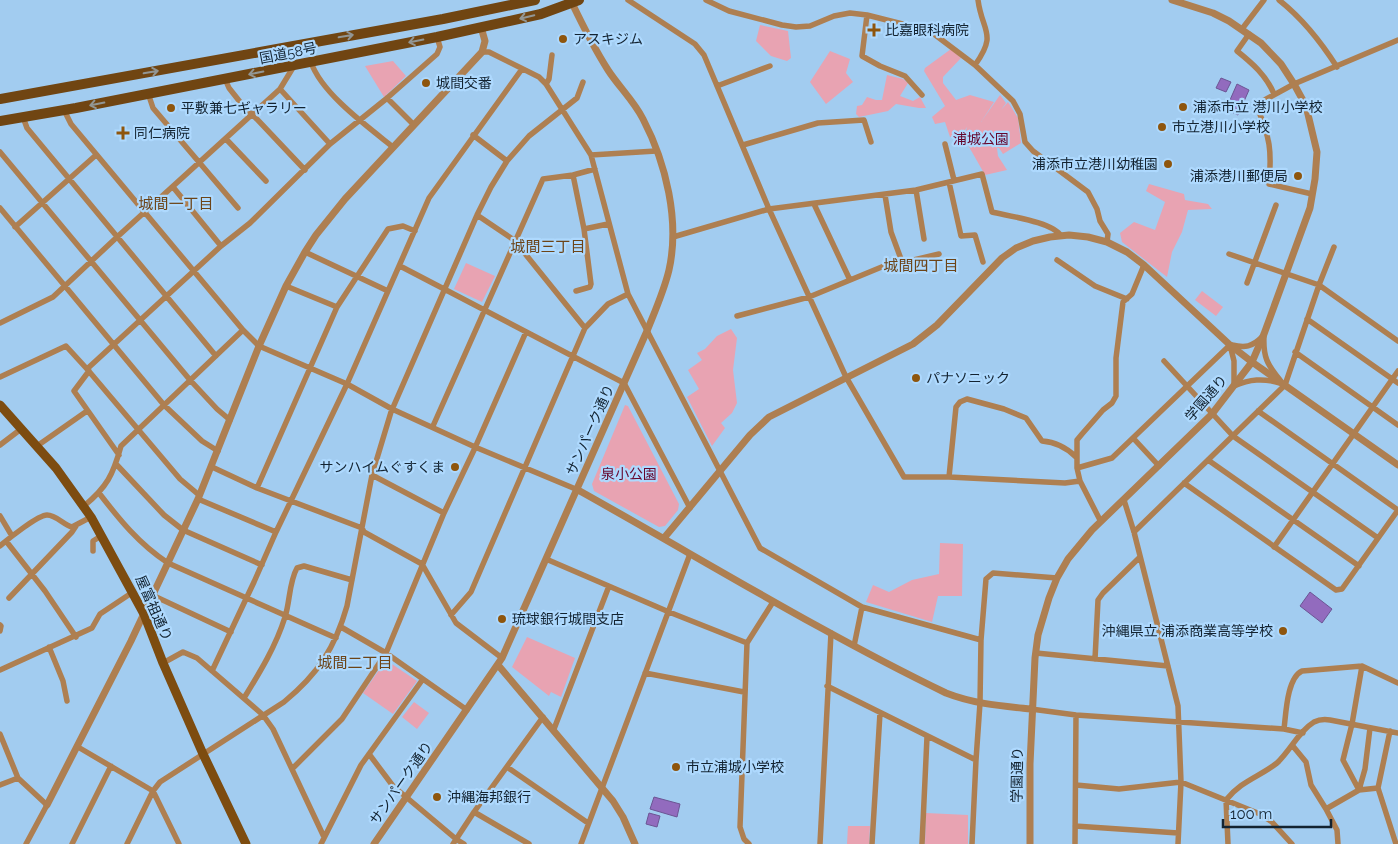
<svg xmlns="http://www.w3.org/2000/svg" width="1398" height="844" viewBox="0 0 1398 844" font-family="Raleway,'Noto Sans JP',sans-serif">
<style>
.green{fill:#e8a3b2}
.water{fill:#926bbe;stroke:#6c5594}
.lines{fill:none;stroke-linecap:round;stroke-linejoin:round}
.minor{stroke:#ae7f51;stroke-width:5.5}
.tertiary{stroke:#ae7f51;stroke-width:7}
.primary{stroke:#7d4c10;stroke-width:9}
.trunk{stroke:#704512;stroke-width:10}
.oneway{stroke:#929694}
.poi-dot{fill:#8e550d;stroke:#aed9fe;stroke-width:2}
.labels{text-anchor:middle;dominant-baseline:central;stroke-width:4.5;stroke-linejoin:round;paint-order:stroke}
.poi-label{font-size:14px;fill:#132331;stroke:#aed9fe;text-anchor:start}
.street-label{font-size:14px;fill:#132331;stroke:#aed9fe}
.park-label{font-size:14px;fill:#66062d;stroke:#aed9fe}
.neighbourhood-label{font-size:15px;fill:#6c4418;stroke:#aed9fe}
</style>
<rect width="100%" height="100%" fill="#a2ccf0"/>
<path class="green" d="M760,25L788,31L791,58L787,61L771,56L756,41Z
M951,49L961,58L943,77V83L956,100L970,95L994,102L981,122L1000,95L1006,103L1001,110L1008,102L1018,118L1021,143L1003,154L999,148H997L998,156L1007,170L985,175L964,138L967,127L962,135L950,137L945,122L935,124L932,117L945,106L924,71L925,68Z
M830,51L850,59L846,73L853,82L826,104L810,82Z
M393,61L406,76L384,97L365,66Z
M887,75L903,79L908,83L900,96L913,101L920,97L926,108H919L896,104L888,111L859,117L856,114L857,106L862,105L867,97L876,100H882Z
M1149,184L1184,194L1185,200L1208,204L1212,209L1188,210L1182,232L1172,252L1167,277L1122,242L1120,233L1134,222L1155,230L1165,202L1146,191Z
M466,263L495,276L482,302L454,289Z
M1202,291L1223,307L1216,316L1195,300Z
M731,329L737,338L733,370L737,403L732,413L721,423L725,428L712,446L687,397L699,389L688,370L702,360L697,353L705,349L717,336Z
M625,405L628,406L679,504L678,510L665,526L659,527L594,491L592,484Z
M940,543L963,544L962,596H938L932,622L866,602L873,585L889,592L912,580L939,574Z
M527,637L575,658L561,697L551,692L549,696L512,667Z
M386,660L417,681L393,714L363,693Z
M414,702L429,713L417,729L402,717Z
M926,813L968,815V844H925Z
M848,826H870L869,844H847Z"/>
<path class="water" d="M1221,78L1231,82L1226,92L1216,88Z
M1237,84L1249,90L1238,115L1226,109Z
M1310,592L1332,609L1322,623L1300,606Z
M654,797L680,804L677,817L650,809Z
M649,813L660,816L657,827L646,824Z"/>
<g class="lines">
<path class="minor" d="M628,0L695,44L704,55L769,209L846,377L904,477H949L1065,483L1080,481
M706,0L729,11L782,25L796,27L810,26L834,16L850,13L867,15L930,31L975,65L1013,101L1020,114L1025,142L1033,151L1088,192L1097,209L1100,221L1108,234L1107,242
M1279,0C1302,18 1321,42 1337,67
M867,15L862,56L880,66L905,76L922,95
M1242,29L1264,0
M1249,34L1237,51C1252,63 1266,75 1274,94
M482,52H489L539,77L546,84L591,155L628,294L760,548L862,607L981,640
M311,62C321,93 368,127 393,147
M975,65C998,33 982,32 978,0
M225,79L229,88L248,112L252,114L305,170
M546,84L549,79L552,55
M717,86L770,66
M280,89L330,144
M148,93L153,108L238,208
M387,98L414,125
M64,110L71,124L243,330L259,346L347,384L392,409L475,447L578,490
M23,117L27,128L216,356
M473,135L507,161
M226,139L266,181
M945,144L954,180
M743,145L818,123L864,120L871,142
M0,152L190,380L217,409L230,420
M591,155L656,151
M573,175L584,229L591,284L590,287L576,291
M949,182L961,236L975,235L983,262
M173,187L221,246
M916,190L924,239
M1312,194L1269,184C1272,150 1270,138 1257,107L1259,103L1294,84L1398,40
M885,195L891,232L901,259
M814,204L850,280
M0,208L164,405L202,441L218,451
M477,215L514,240L585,328
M15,227L96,155
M584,229L608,224
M673,237L769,209L916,190L982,174L992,212C1008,216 1053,222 1061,236
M305,252L388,291
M1229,254L1319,285L1398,341
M1057,260L1095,286L1127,299
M400,266L624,383L690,508
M1247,283L1276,205
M286,286L337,307
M737,316L809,297L901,259L905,262L939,254
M1307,319L1398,383
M0,323L53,297L116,238L280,89L294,66
M1264,336C1263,357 1267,364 1280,380
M1230,345L1234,361V384
M1232,345C1245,348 1252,347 1262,337
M1295,352L1398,425
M1164,361L1233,436L1378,538
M89,371L74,391L119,455
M0,377L66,346L87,369
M1234,386C1250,379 1263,378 1280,383
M1258,411L1398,510
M433,426L543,179L573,175L595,169
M1134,439L1159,466
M0,445L21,429
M37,446L87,411
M1208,460L1359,566
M116,464L164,515L183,530L262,565
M212,467L257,488L362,528L364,532L422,564L456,623L502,658
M1077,468L1112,458L1230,345
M372,475L444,513
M949,477L956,407L960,402L967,399L1004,409L1026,418L1042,441C1056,442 1066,447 1076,457
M1184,483L1336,590L1342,589L1398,510
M257,488L337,307L388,229L403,226L415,231
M99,493C119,519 139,544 168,563L336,638
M199,495L180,479L87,369L221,246L250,223L330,144L386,99L437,54L440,47L437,37
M198,499L276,532
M1124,500L1134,532L1178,706L1181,782L1178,844
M84,506C107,487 113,475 121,446L243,330
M0,516L12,536
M1100,520L1080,481L1077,468V440L1082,434L1103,410L1112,403L1116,396V358L1123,302L1132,294L1144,265
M1134,532L1285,385L1319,285L1334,247
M6,541L45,591L76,637
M0,546C8,539 38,515 47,515C56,515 64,525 72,527L91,517
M1274,547L1398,371
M93,551V541L101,536
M546,559L669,612L747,643
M152,595L231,632
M9,598L72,532L76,526
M451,615L471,592L585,328L608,304L628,294
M0,625L1,626L0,631
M341,627L386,653L467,710
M854,646L862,607
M49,647L63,681L67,701
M1036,653L1168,666
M1095,659L1098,600L1103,593L1140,557
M163,663L183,652L197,658L263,715L273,729L324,837
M0,670L92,628L100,614L133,592
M212,671L254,582L276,532L347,384L429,198L522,69
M645,673L744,692
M827,686L976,760
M244,698C260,672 276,646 285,617C290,602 289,582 297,568L304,566L352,580
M1031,709L1076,715L1284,729L1303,733
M1370,728L1365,769L1359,790L1378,788L1390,731
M554,729L609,586
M1284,729C1286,713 1287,678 1302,671L1362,666L1398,683
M0,734L18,778L47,805L26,844
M1292,745L1306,762L1311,785L1326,809
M78,747L153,791L179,844
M369,754L393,786L456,839L464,844
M507,767L588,823
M293,768L342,719L386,653L444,513L474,450L526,332
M0,785L18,778
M1076,785L1119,789L1181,782L1260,814L1272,822L1292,844
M1378,788L1396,844
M474,812L529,844
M1075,826L1178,833
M72,844L111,766
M127,844L153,791L160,782L284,702C318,674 335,648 347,606L372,475L391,412L477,215L491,187L507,161L529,136L577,98L583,82
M321,844L361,765L423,679
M453,844L474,812L543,717
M581,844L690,554
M749,844L744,839L740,827L747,643L773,602
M820,844L831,633
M872,844L880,713
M922,844L927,737
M972,844L976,760L980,703L981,640L986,579L993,573L1057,578
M1075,844L1076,715
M1228,844L1226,800C1241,781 1259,777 1277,763C1290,751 1299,731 1314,722C1320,719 1324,719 1330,720L1398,733
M1338,844L1337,830L1326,809L1359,790L1343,760L1352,724L1362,666"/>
<path class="tertiary" d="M578,490C700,558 820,632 946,693C974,704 1002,706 1031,709
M664,538L750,435L769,417L913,344L937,325L1002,258L1016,248L1033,241L1050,237L1069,235L1088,237L1107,242L1127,252L1144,265L1230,345L1252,362L1398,465
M498,665L613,801L623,817L635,844
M47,805L131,641L198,499L259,346L286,286L305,252L316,235L345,199L482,52L485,41L481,27
M374,844L502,658L647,331C655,311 664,291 669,270C680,221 666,163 643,119C634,101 619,87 608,70C594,48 583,26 572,3
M1030,844V764L1035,658L1038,635L1049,598L1057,578L1068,559L1092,530L1212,414L1252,362L1264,334L1310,208L1315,179L1317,152L1306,106L1294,84L1281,64L1261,43L1229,21L1213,13L1172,0"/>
<path class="primary" d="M0,405L56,468L91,517L144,614L163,663L203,754L246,844"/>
<path class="trunk" d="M0,99L443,19L535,0
M0,121L76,108L437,37L541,14L579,0"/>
</g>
<defs><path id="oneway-shaft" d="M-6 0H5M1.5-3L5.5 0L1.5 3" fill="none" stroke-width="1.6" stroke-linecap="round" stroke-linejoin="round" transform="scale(1.25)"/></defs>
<g class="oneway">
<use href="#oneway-shaft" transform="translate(527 17) rotate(167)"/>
<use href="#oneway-shaft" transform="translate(346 36) rotate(-10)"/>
<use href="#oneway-shaft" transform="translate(416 41) rotate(169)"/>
<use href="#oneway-shaft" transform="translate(151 72) rotate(-10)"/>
<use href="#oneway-shaft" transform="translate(256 73) rotate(169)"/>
<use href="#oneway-shaft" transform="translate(97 104) rotate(169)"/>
</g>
<g class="poi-dot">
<path d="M871.5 22.5h5v5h5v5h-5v5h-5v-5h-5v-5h5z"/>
<circle cx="563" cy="39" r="5"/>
<circle cx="426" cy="83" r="5"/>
<circle cx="1183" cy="107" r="5"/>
<circle cx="171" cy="108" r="5"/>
<circle cx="1162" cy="127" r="5"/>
<path d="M120.5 125.5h5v5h5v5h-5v5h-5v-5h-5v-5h5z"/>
<circle cx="1168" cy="164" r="5"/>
<circle cx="1298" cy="176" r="5"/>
<circle cx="916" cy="378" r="5"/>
<circle cx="455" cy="467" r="5"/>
<circle cx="502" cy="619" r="5"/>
<circle cx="1283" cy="631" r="5"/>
<circle cx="676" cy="767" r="5"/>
<circle cx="437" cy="797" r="5"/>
</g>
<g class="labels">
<g class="poi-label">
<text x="885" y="30">比嘉眼科病院</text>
<text x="573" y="39">アスキジム</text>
<text x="436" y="83">城間交番</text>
<text x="1193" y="107">浦添市立 港川小学校</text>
<text x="181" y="108">平敷兼七ギャラリー</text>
<text x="1172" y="127">市立港川小学校</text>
<text x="134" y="133">同仁病院</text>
<text x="1158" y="164" text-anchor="end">浦添市立港川幼稚園</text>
<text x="1288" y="176" text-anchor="end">浦添港川郵便局</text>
<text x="926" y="378">パナソニック</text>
<text x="445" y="467" text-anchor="end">サンハイムぐすくま</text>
<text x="512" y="619">琉球銀行城間支店</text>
<text x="1273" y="631" text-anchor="end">沖縄県立 浦添商業高等学校</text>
<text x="686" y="767">市立浦城小学校</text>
<text x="447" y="797">沖縄海邦銀行</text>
</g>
<g class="street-label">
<text transform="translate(288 53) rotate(-11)">国道58号</text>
<text transform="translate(1206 398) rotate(-49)">学園通り</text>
<text transform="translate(590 430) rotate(-66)">サンパーク通り</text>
<text transform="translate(154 608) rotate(66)">屋富祖通り</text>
<text transform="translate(1017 775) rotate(-89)">学園通り</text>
<text transform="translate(401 783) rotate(-55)">サンパーク通り</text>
</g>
<g class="park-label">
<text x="981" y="139">浦城公園</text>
<text x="629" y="474">泉小公園</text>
</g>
<g class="neighbourhood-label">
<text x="176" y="204">城間一丁目</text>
<text x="548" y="247">城間三丁目</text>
<text x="921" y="266">城間四丁目</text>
<text x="355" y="663">城間二丁目</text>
</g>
</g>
<path d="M1223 819v8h108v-8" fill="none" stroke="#132331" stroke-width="2.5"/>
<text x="1230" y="819" font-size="15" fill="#132331" stroke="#aed9fe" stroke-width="4" paint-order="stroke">100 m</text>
</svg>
